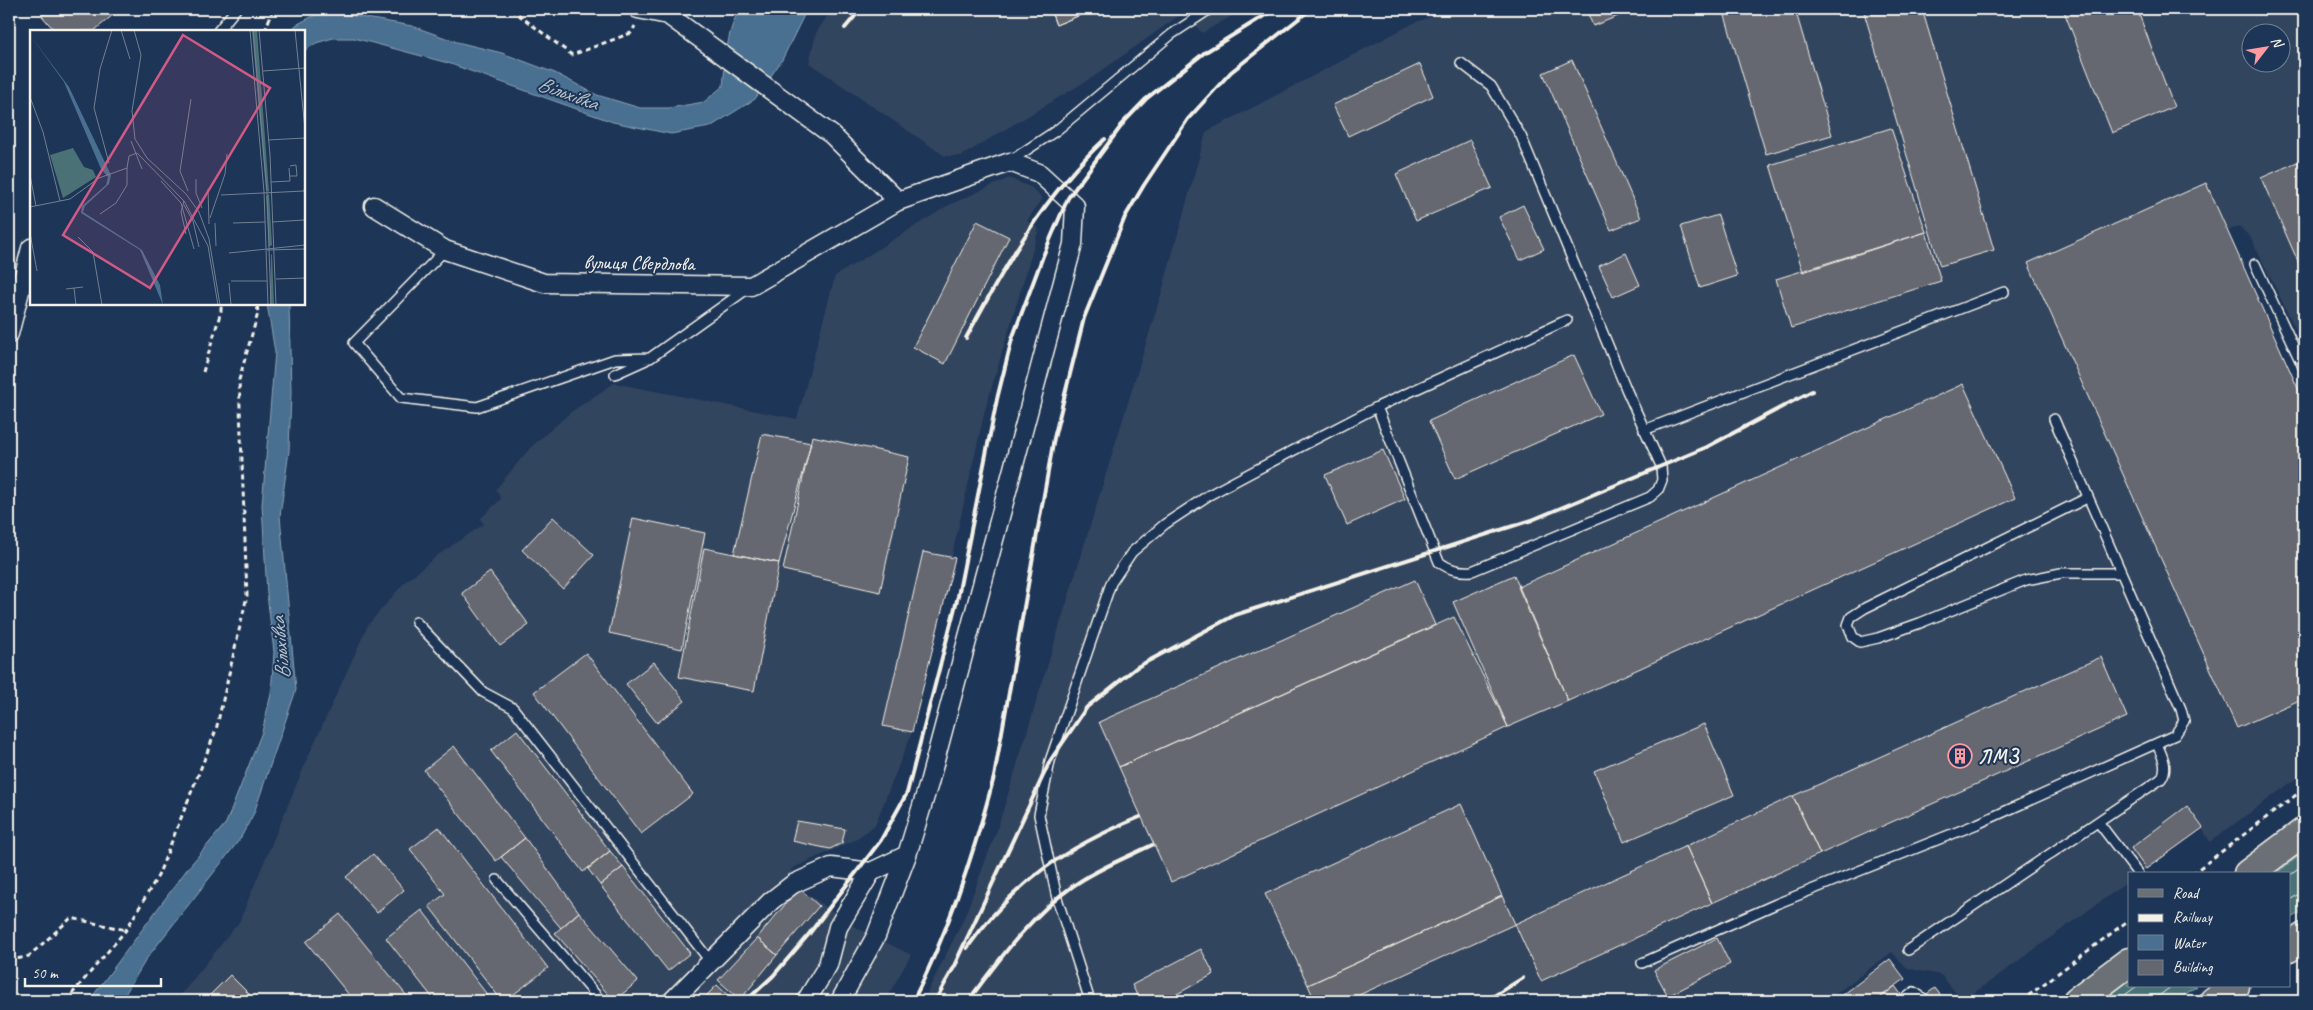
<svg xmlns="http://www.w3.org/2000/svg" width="2313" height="1010" viewBox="0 0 2313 1010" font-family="Caveat,sans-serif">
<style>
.built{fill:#33445e;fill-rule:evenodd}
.green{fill:#4a7276;stroke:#9fb2af}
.water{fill:#496f91;stroke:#8da3b4}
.building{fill:#65676f;stroke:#f4f1e8}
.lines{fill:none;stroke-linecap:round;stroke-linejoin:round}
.lane-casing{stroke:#f4f1e8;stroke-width:12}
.street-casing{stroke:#f4f1e8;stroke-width:21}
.primary-casing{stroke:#f4f1e8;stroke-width:31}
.path{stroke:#f4f1e8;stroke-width:3;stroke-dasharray:5 4;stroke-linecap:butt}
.lane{stroke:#1d3557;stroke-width:9}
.street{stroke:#1d3557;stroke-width:18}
.primary{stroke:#6a7074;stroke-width:28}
.tram{stroke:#f4f1e8;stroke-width:1}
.rail{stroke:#f4f1e8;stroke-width:4}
.labels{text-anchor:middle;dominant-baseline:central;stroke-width:4;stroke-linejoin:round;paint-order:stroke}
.street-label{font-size:20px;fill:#f4f1e8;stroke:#1d3557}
.poi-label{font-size:20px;font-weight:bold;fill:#f4f1e8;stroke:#1d3557;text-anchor:start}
.water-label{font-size:21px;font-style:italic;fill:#b8c4ca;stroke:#1d3557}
.inset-road{fill:none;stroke:#738091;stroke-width:1}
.view{fill:#d15985;fill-opacity:0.15;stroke:#d15985;stroke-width:2.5}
.inset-edge{fill:none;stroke:#f4f1e8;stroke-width:2.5}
</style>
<rect width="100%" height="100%" fill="#1d3557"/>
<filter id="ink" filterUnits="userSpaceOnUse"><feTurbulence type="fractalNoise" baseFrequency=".02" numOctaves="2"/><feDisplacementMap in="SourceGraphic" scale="10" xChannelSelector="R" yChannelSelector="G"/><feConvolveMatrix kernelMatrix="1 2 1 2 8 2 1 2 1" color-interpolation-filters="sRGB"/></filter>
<g filter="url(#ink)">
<path class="built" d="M832,9H1244L1202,33L1184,12L1093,77L961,156H945L809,63L816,33Z
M1452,9H2304V346L2251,238L2239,226L2228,231L2224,224L2304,399V773L2210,842L2202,828L2139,874H2129V881L1963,1001L1941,975L1906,968L1892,952L1826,1001H923L964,918L997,830L1163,288L1206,132L1416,22ZM2250,32H2280V62H2250Z
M1009,178L1032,188L1042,198L1027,221L1039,229L985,410L912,732L875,825L855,840L791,869L799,888L853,926L911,955L885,1001H176L239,922L308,757L368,625L404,583L438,555L484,524L480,519L501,499L496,489L531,447L571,412L614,383L797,419L835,276L949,205Z"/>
<path class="green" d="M2304,852V910L2289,920V874H2275Z
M2129,980V986H2197L2176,1001H2100Z"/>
<path class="water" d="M740,9H807L782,60L755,99L710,127L671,134L613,122L448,63L354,38H333L316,43L304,51V31H290L296,25L315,15L343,14L412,26L457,42L502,53L555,73L597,95L640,108H669L704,102L723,86C726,61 726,31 740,9Z
M267,304H289L291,393L289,451L280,516L296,690L254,813L240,839L147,958L121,1001H89L188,868L226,823L262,732L271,694L274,652L267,594L262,505L275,352Z"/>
<path class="building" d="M50,9H120L94,31H55L42,16Z
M1050,9H1095L1056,25Z
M1050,9H1095L1056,25Z
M1586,9H1636L1593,26Z
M1723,9H1795L1832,135L1766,154Z
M1863,9H1922L1994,250L1940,266Z
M2063,9H2137L2174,107L2112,133Z
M1572,60L1641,218L1611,230L1543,73Z
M1420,64L1433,96L1348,136L1333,105Z
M1891,128L1926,232L1803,272L1770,165Z
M1470,140L1492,188L1416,221L1396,174Z
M2304,159V275L2261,178Z
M2206,183L2304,402V698L2237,728L2028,263Z
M1523,205L1544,249L1520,260L1499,217Z
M1718,215L1737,276L1700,288L1681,226Z
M977,221L1009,237L945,364L913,347Z
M1926,232L1941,281L1791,328L1776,279Z
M1626,253L1640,285L1613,297L1599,266Z
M1574,355L1601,414L1455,479L1429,421Z
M1963,384L2015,498L1568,701L1518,587Z
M762,434L811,443L779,563L734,554Z
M812,436L909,457L880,592L783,570Z
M1383,450L1405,499L1347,525L1325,475Z
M553,517L594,555L563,589L522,550Z
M633,518L705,533L682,649L609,633Z
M704,548L779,563L754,691L679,677Z
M923,552L955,558L912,732L883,726Z
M490,572L529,625L500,646L462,593Z
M1514,575L1568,701L1508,727L1453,602Z
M1415,580L1435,625L1119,767L1099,722Z
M1454,617L1508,727L1171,882L1119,767Z
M586,653L693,794L641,834L534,692Z
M2101,657L2127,717L1820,854L1793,796Z
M654,662L685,701L657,723L626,684Z
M1704,724L1734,795L1624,842L1594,771Z
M517,730L610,851L583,872L491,751Z
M454,746L525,838L496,861L424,770Z
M1793,796L1820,854L1712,903L1686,846Z
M1461,804L1502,896L1308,985L1265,894Z
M2187,806L2203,828L2146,869L2131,848Z
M797,821L845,829L842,843L830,849L792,841Z
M439,827L548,968L505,1001H502L429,906L445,894L410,849Z
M525,838L579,912L561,928L501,857Z
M1686,846L1712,903L1541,981L1515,924Z
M610,851L623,867L600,885L588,869Z
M373,854L404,890L377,913L346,877Z
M623,867L690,953L668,971L600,885Z
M799,888L819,906L777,955L757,938Z
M1502,896L1515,924L1346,1001H1315L1308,985Z
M422,910L492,1001H435L386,938Z
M579,912L638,981L614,1001L555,933Z
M340,914L411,1001H354L306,942Z
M757,938L777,955L740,1000L718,980Z
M1717,938L1730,964L1668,996L1654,970Z
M1201,949L1214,974L1164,1001H1140L1132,985Z
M1890,959L1905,979L1875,1001H1843L1840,997Z
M230,975L256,1001H204Z
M717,985L734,1001H701Z
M1895,986L1906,1001H1876Z
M1935,988L1945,1001H1917Z
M763,995L769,1001H756Z"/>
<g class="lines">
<g class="lane-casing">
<path id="lane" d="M218,31L236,9
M1010,161L1057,130L1172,34L1210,9
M445,250L354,343L401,398L477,407L615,359L650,358L747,289
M2255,264L2304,369
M615,374L646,360
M1377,407L1439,562C1450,570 1459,572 1472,571L1650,497L1658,490L1662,480L1661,466L1627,391L1521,136L1491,86L1461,63
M1644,430L2004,292
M2087,498L1865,608L1851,617L1848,625L1853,637L1860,642L1878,638L1920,623L2026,580L2061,573H2121
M416,622L483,692L513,708L710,961
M2099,823L2138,874
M497,880L601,1001
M1908,950L2161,779C2169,767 2162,756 2157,744
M1642,963L1776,904L1977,824L2175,735L2184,721L2181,709L2054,419
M1090,1001L1057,898L1039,815L1050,761L1111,583L1132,552L1165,524L1209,495L1254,471L1377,407L1567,320
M1902,1001L1914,992L1927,1001"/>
</g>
<g class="street-casing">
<path id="street" d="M638,9L668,15L832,135L898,201L1010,162L1039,173L1075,206L1073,244L929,783L907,855L871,872L831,867L793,884L771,901L672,1001
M374,206L445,250L544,283L751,286L898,201
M9,334L31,248
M806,1001L828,965L838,927L871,872
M840,1001L876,936L907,855"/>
</g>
<g class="primary-casing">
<path id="primary" d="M2248,874L2304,832
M2289,948L2304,937
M2077,1001L2129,962
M2214,1001L2235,986"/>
</g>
<path class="path" d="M511,9L572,55L631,33L635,26
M265,31L273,9
M203,372L221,311V304
M2192,874L2304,789
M9,961L29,956L71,918L126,930
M66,1001L126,930L158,876L216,730L247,596L239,380L258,313L257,304
M2021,1001L2129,920
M2295,1001L2304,994"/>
<use href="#lane" class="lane"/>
<use href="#street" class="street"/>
<use href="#primary" class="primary"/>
<path class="tram" d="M2289,876L2304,865
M2289,901L2304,890
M2117,1001L2137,986
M2152,1001L2172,986"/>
<path class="rail" d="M845,28L861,9
M1120,126L1146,99L1204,53L1275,9
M966,338C1005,266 1044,195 1105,139
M967,948C1014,882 1066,847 1140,817
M953,968L1050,761L1087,707L1137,667L1235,615L1532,520L1707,447L1812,391
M746,1001L773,976L809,934L881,840L907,793L958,596L997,399L1012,339L1043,256L1068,198L1125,121
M913,1001C949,931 974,853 994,777L1054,438L1084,318L1125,217L1144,185L1188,119L1231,72L1311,9
M935,1001L957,962
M968,1001C999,960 1030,916 1073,886C1097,869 1125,858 1152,845
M1129,1001L1134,999
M1486,1001L1523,978"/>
</g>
</g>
<defs>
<g id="building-ring" transform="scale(1.25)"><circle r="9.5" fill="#1d3557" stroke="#ff9aa2" stroke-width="1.5"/><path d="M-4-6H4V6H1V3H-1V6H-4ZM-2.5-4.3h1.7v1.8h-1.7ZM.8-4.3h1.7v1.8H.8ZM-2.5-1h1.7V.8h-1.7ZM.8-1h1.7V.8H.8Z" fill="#ff9aa2"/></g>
</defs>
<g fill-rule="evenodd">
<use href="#building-ring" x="1960" y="756"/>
</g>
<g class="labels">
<g class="street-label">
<text transform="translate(639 263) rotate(1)">вулиця Свердлова</text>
</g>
<g class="poi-label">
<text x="1978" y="756">ЛМЗ</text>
</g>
<g class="water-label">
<text transform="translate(568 93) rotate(20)">Вільхівка</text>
<text transform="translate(280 648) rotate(-95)">Вільхівка</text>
</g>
</g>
<g transform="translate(30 30)">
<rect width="275" height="275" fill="#1d3557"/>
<path d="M222,0H227L239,162L236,160ZM43,118L54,137L63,140L66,147L33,168L20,125ZM239,164L242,215L239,217L236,166ZM241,224L242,225L244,275H240Z" fill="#4a7276"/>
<path d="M0,5L39,57L81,145L79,154L55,176L53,182L112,220L130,255L133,275L110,220L51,183L52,176L76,155L78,147L71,139L34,52Z" fill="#496f91"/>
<path class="inset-road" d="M91,0L100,29M104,0L111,25L102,81L105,109L117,128L156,164L169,182L179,209L190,275M220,0L234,162L238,275M223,0L237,162L241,275M229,0L240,125L246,275M265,0L275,99M233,41L275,38M0,67L13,102L30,171M238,110L275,108M101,111L112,139M79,133L64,78L70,39L82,0M0,145L6,176M260,146H267L266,135L260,136M166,149V163L172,178M131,151L151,173L164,219M241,152L260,151L259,138M178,159L179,194M158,161L150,141L161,69M191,165L274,161L275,155M154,171L178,216L188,275M154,175L163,191L169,217M0,177L40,169L69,148L97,138L99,126L107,123L154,171L151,182L156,204M70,184L86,173L97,155V138M180,188L195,144L197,124M242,192L274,190M185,193L186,216M203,193L235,192M0,203L7,241M48,207L63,222L72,275M275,215V187M237,220L275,219M199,223L275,215M246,249L275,248M201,251H237M199,253L201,275M44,258L46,275M36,259L53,257"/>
<path class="view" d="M153,5L240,58L120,258L33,205Z"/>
<rect width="275" height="275" class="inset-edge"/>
</g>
<rect width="2313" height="1010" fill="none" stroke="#1d3557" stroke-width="30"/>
<rect x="15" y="15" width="2283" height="980" fill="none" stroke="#f4f1e8" stroke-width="2" filter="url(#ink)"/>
<rect x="2128" y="872" width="162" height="115" fill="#1d3557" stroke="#738091"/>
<rect x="2138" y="889" width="25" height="8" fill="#6a7074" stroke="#738091"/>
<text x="2173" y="898" font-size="15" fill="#f4f1e8">Road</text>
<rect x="2138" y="914" width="25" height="8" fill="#f4f1e8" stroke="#738091"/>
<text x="2173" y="922" font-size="15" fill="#f4f1e8">Railway</text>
<rect x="2138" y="935" width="25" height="15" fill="#496f91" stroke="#738091"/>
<text x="2173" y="948" font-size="15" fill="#f4f1e8">Water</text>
<rect x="2138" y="960" width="25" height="15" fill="#65676f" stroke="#738091"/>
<text x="2173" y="972" font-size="15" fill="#f4f1e8">Building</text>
<g transform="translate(2266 48) rotate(59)"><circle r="24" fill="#1d3557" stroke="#738091"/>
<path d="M0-4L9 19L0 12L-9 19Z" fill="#ff9aa2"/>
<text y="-8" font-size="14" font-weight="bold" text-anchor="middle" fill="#f4f1e8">N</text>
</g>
<path d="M25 978v8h136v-8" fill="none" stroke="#f4f1e8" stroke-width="2.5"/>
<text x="32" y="978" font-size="15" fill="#f4f1e8" stroke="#1d3557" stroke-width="4" paint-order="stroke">50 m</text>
</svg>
